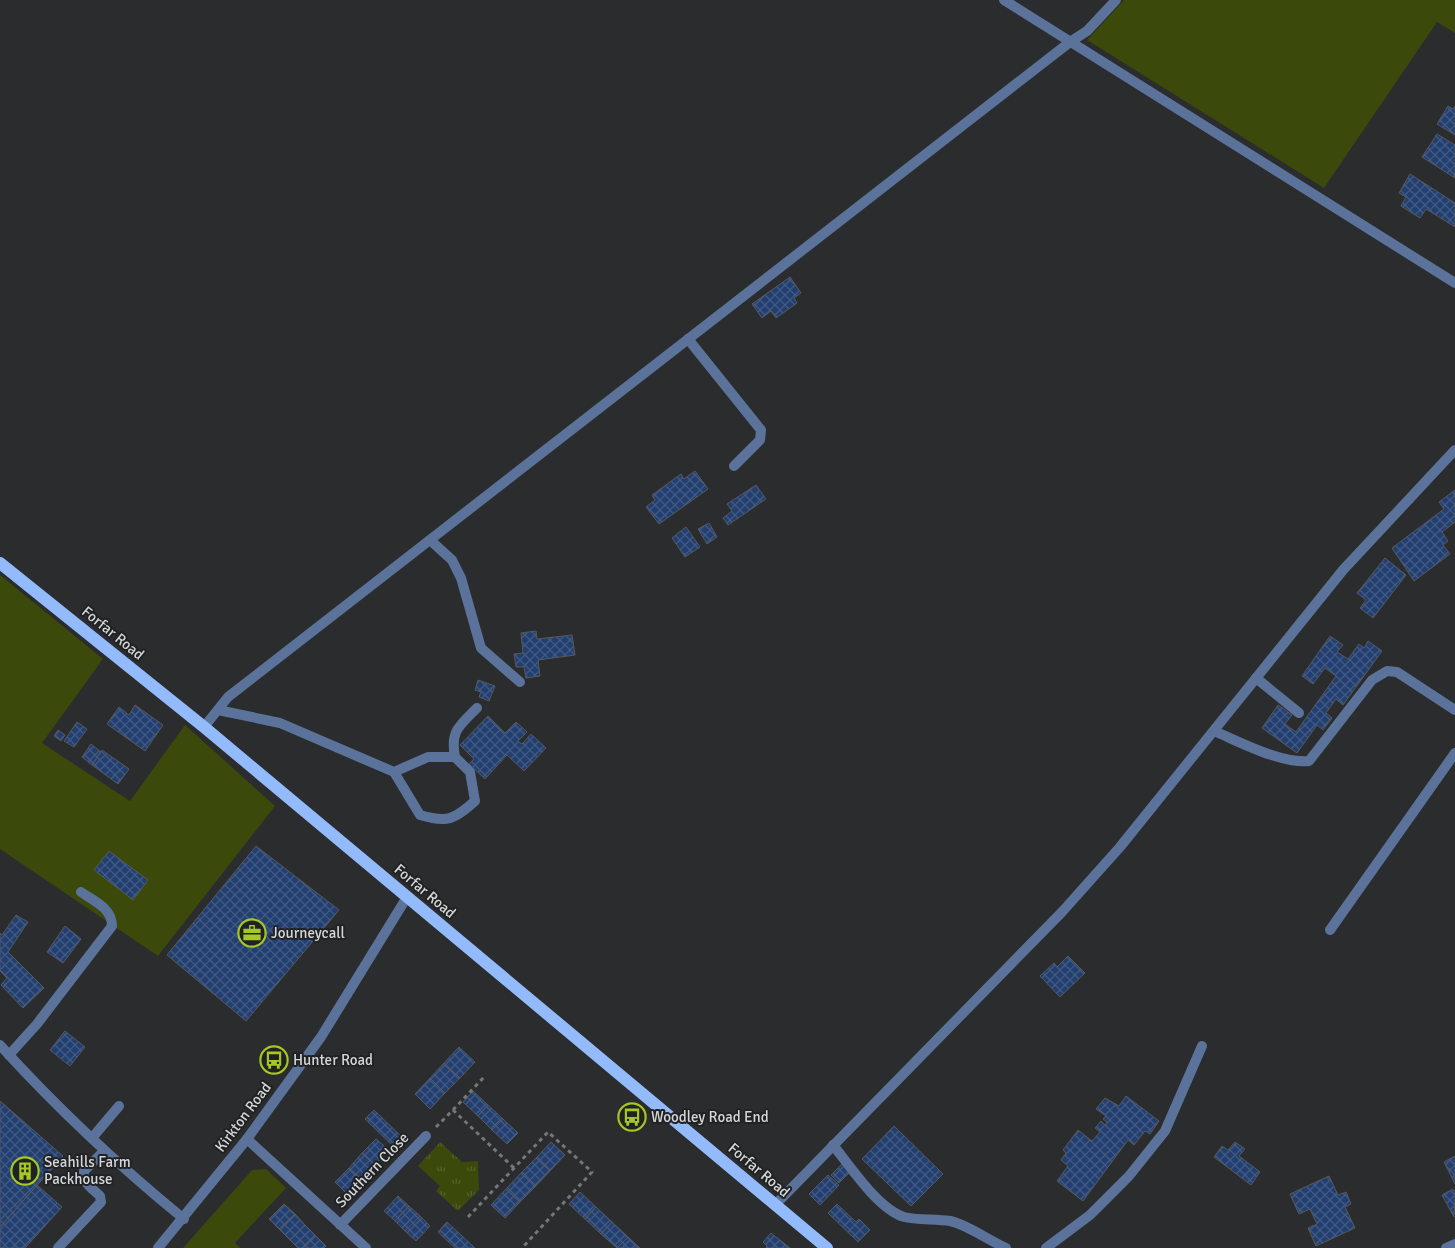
<svg xmlns="http://www.w3.org/2000/svg" width="1455" height="1248" viewBox="0 0 1455 1248" font-family="Signika,sans-serif">
<style>
.grass{fill:#3b490b}
.park{fill:url(#park-tufts)}
.building{fill:url(#building-cross-hatch);stroke:#57585b}
.lines{fill:none;stroke-linecap:round;stroke-linejoin:round}
.path{stroke:#757779;stroke-width:3;stroke-dasharray:4 4;stroke-linecap:butt}
.service{stroke:#5b739a;stroke-width:10}
.minor{stroke:#5b739a;stroke-width:10}
.tertiary{stroke:#5b739a;stroke-width:10}
.primary{stroke:#93bafb;stroke-width:12}
.labels{text-anchor:middle;dominant-baseline:central;stroke-width:4;stroke-linejoin:round;paint-order:stroke}
.street-label{font-size:15px;fill:#d5d6d8;stroke:#212224}
.poi-label{font-size:15px;fill:#d5d6d8;stroke:#212224;text-anchor:start}
</style>
<defs>
<pattern id="park-tufts" width="24" height="20" patternUnits="userSpaceOnUse" patternTransform="scale(1.25)"><rect width="24" height="20" fill="#3b490b"/><path d="M3 7l-1-3M5 7V3M7 7l1-3M15 17l-1-3M17 17v-4M19 17l1-3" fill="none" stroke="#56622e"/></pattern>
<pattern id="building-cross-hatch" width="8" height="8" patternUnits="userSpaceOnUse" patternTransform="scale(1.25)"><rect width="8" height="8" fill="#223f70"/><path d="M0 0l8 8M0 8l8-8" fill="none" stroke="#415a84"/></pattern>
</defs>
<rect width="100%" height="100%" fill="#2a2c2e"/>
<path class="grass" d="M1124,0H1455V33L1437,22L1324,188L1087,40Z
M0,575L103,659L42,743L130,801L185,725L275,806L158,956L0,849Z
M266,1169L286,1188L235,1243L241,1248H183L252,1170Z"/>
<path class="park" d="M440,1142L462,1162L478,1161L479,1190L458,1211L436,1191L440,1186L418,1166Z"/>
<path class="building" d="M1448,106L1453,109L1455,106V135L1437,124Z
M1437,134L1455,145V178L1422,157Z
M1410,174L1455,203V227L1426,209L1420,218L1401,206L1406,197L1399,193Z
M790,277L801,293L794,298L797,303L776,318L771,311L762,318L752,304Z
M695,471L708,489L659,524L646,507L655,500L652,495L681,474L684,479Z
M756,485L766,499L728,525L723,518L732,511L727,504Z
M1455,490V522L1442,532L1448,541L1443,545L1450,554L1414,581L1392,548L1444,509L1439,502Z
M709,523L717,537L707,544L698,529Z
M686,527L700,547L685,557L672,538Z
M1385,558L1406,575L1373,618L1360,608L1366,600L1357,593Z
M536,631L537,639L572,635L575,655L538,660L540,676L526,678L524,667H516L514,654L523,653L521,633Z
M1330,636L1343,645L1337,652L1348,659L1359,644L1364,648L1368,641L1382,651L1343,705L1336,699L1326,713L1332,718L1323,730L1317,725L1297,753L1262,728L1278,705L1292,715L1285,724L1296,732L1336,676L1325,668L1313,684L1302,676Z
M478,680L495,686L489,701L479,697L481,692L475,690Z
M135,705L163,725L145,751L107,724L119,707L129,715Z
M488,716L505,733L516,722L527,732L518,741L522,744L531,734L546,748L524,771L507,755L485,779L469,764L474,759L460,745Z
M77,722L87,729L74,747L64,741Z
M58,730L65,735L61,741L54,736Z
M91,744L101,752L92,765L82,757Z
M102,750L129,769L118,784L92,765Z
M256,846L339,910L246,1021L167,955Z
M109,851L148,880L133,900L94,870Z
M16,915L28,922L8,952L44,988L23,1008L1,985L7,978L0,971V933L2,935Z
M65,926L81,939L63,963L47,952Z
M1068,956L1085,973L1060,997L1040,976L1054,963L1057,967Z
M65,1031L85,1047L70,1066L50,1050Z
M459,1047L475,1062L460,1078L444,1063Z
M444,1063L460,1078L445,1093L430,1078Z
M430,1078L445,1093L430,1109L415,1094Z
M473,1091L488,1105L478,1116L463,1102Z
M1126,1096L1159,1121L1150,1134L1145,1131L1134,1145L1128,1140L1083,1201L1057,1181L1068,1166L1061,1160L1066,1153L1063,1150L1078,1130L1092,1141L1100,1132L1095,1128L1101,1121L1105,1125L1107,1122L1103,1119L1106,1116L1096,1109L1105,1098L1119,1106Z
M0,1101L63,1156L0,1227Z
M488,1105L503,1119L492,1130L478,1116Z
M374,1110L406,1141L397,1150L365,1119Z
M503,1119L518,1133L507,1144L492,1130Z
M894,1126L943,1174L911,1206L862,1159Z
M376,1139L389,1150L375,1165L362,1153Z
M551,1142L565,1155L550,1171L536,1158Z
M1235,1142L1245,1149L1239,1156L1260,1172L1251,1185L1214,1157L1222,1146L1228,1150Z
M362,1153L375,1165L361,1179L349,1168Z
M1455,1156V1184L1444,1162Z
M536,1158L550,1171L535,1187L521,1173Z
M842,1164L850,1172L839,1183L831,1175Z
M349,1168L361,1179L347,1194L335,1182Z
M521,1173L535,1187L520,1202L506,1189Z
M828,1175L839,1185L820,1205L809,1194Z
M1329,1176L1338,1195L1346,1192L1351,1204L1345,1207L1355,1228L1316,1246L1308,1228L1317,1224L1310,1209L1299,1214L1290,1194Z
M37,1185L62,1207L25,1248H0V1227Z
M506,1189L520,1202L505,1218L491,1205Z
M1453,1189L1455,1193L1454,1217L1442,1195Z
M580,1192L596,1207L585,1219L569,1204Z
M398,1196L409,1206L395,1221L384,1211Z
M284,1204L295,1214L279,1229L269,1219Z
M837,1204L856,1222L859,1219L870,1230L858,1242L828,1213Z
M409,1206L420,1216L405,1231L395,1221Z
M596,1207L612,1222L601,1234L585,1219Z
M295,1214L305,1225L290,1240L279,1229Z
M420,1216L430,1226L416,1241L405,1231Z
M447,1222L475,1248H455L438,1232Z
M612,1222L628,1237L617,1248L601,1234Z
M305,1225L316,1236L303,1248H298L290,1240Z
M771,1233L790,1248H766L767,1246L763,1242Z
M316,1236L326,1246L324,1248H303Z
M628,1237L640,1248H617Z"/>
<g class="lines">
<path class="path" d="M453,1110L485,1076
M436,1127L453,1110L514,1168
M468,1217L548,1132L592,1172L522,1248"/>
<path class="service" d="M1070,42L1087,31L1116,0
M688,339L761,430L760,440L734,466
M430,540L452,560L461,578L481,648L520,682
M1256,678L1299,713
M218,710L280,723L394,772L428,757H455L470,772L475,801C454,820 447,823 420,815L394,772
M1214,731C1240,742 1281,764 1309,761L1372,680L1387,671L1397,672L1455,710
M455,757C450,731 459,726 477,708
M1330,930L1455,753
M9,1055L37,1024L112,926C112,908 94,901 81,892
M92,1138L119,1106
M833,1145C850,1166 878,1209 904,1217C915,1220 936,1219 950,1221C968,1225 988,1240 1006,1248
M58,1248L101,1202L100,1196C93,1189 82,1183 84,1171L104,1151
M1046,1248L1090,1215L1129,1176L1165,1131L1202,1046
M1446,1248L1455,1244"/>
<path class="minor" d="M204,727L228,697L1070,42
M0,1045C57,1108 118,1165 184,1219
M247,1139L366,1248
M775,1205L1062,912L1120,847L1343,570L1455,450
M340,1225L426,1136"/>
<path class="tertiary" d="M1004,0L1455,283
M158,1248L247,1139L321,1037L407,897"/>
<path class="primary" d="M0,563L204,727L827,1248"/>
</g>
<defs>
<g id="office-ring" transform="scale(1.4375)"><circle r="9.5" fill="#212224" stroke="#a5c823" stroke-width="1.5"/><path d="M-6-3h4V-5.5h4V-3h4V5H-6ZM-1-4.5V-3h2v-1.5ZM-6 0V1H6V0Z" fill="#a5c823"/></g>
<g id="bus-ring" transform="scale(1.4375)"><circle r="9.5" fill="#212224" stroke="#a5c823" stroke-width="1.5"/><path d="M-5-6H5V4H4V6H2V4H-2V6H-4V4H-5ZM-3.5-4V0h7V-4ZM-3.5 1.2v1.5H-2V1.2ZM2 1.2v1.5H3.5V1.2Z" fill="#a5c823"/></g>
<g id="building-ring" transform="scale(1.4375)"><circle r="9.5" fill="#212224" stroke="#a5c823" stroke-width="1.5"/><path d="M-4-6H4V6H1V3H-1V6H-4ZM-2.5-4.3h1.7v1.8h-1.7ZM.8-4.3h1.7v1.8H.8ZM-2.5-1h1.7V.8h-1.7ZM.8-1h1.7V.8H.8Z" fill="#a5c823"/></g>
</defs>
<g fill-rule="evenodd">
<use href="#office-ring" x="252" y="933"/>
<use href="#bus-ring" x="274" y="1060"/>
<use href="#bus-ring" x="632" y="1117"/>
<use href="#building-ring" x="25" y="1171"/>
</g>
<g class="labels">
<g class="street-label">
<text transform="translate(113 633) rotate(39)">Forfar Road</text>
<text transform="translate(425 891) rotate(40)">Forfar Road</text>
<text transform="translate(243 1117) rotate(-53)">Kirkton Road</text>
<text transform="translate(372 1170) rotate(-46)">Southern Close</text>
<text transform="translate(759 1170) rotate(40)">Forfar Road</text>
</g>
<g class="poi-label">
<text x="271" y="933">Journeycall</text>
<text x="293" y="1060">Hunter Road</text>
<text x="651" y="1117">Woodley Road End</text>
<text x="44" y="1162">Seahills Farm<tspan x="44" dy="17">Packhouse</tspan></text>
</g>
</g>
</svg>
